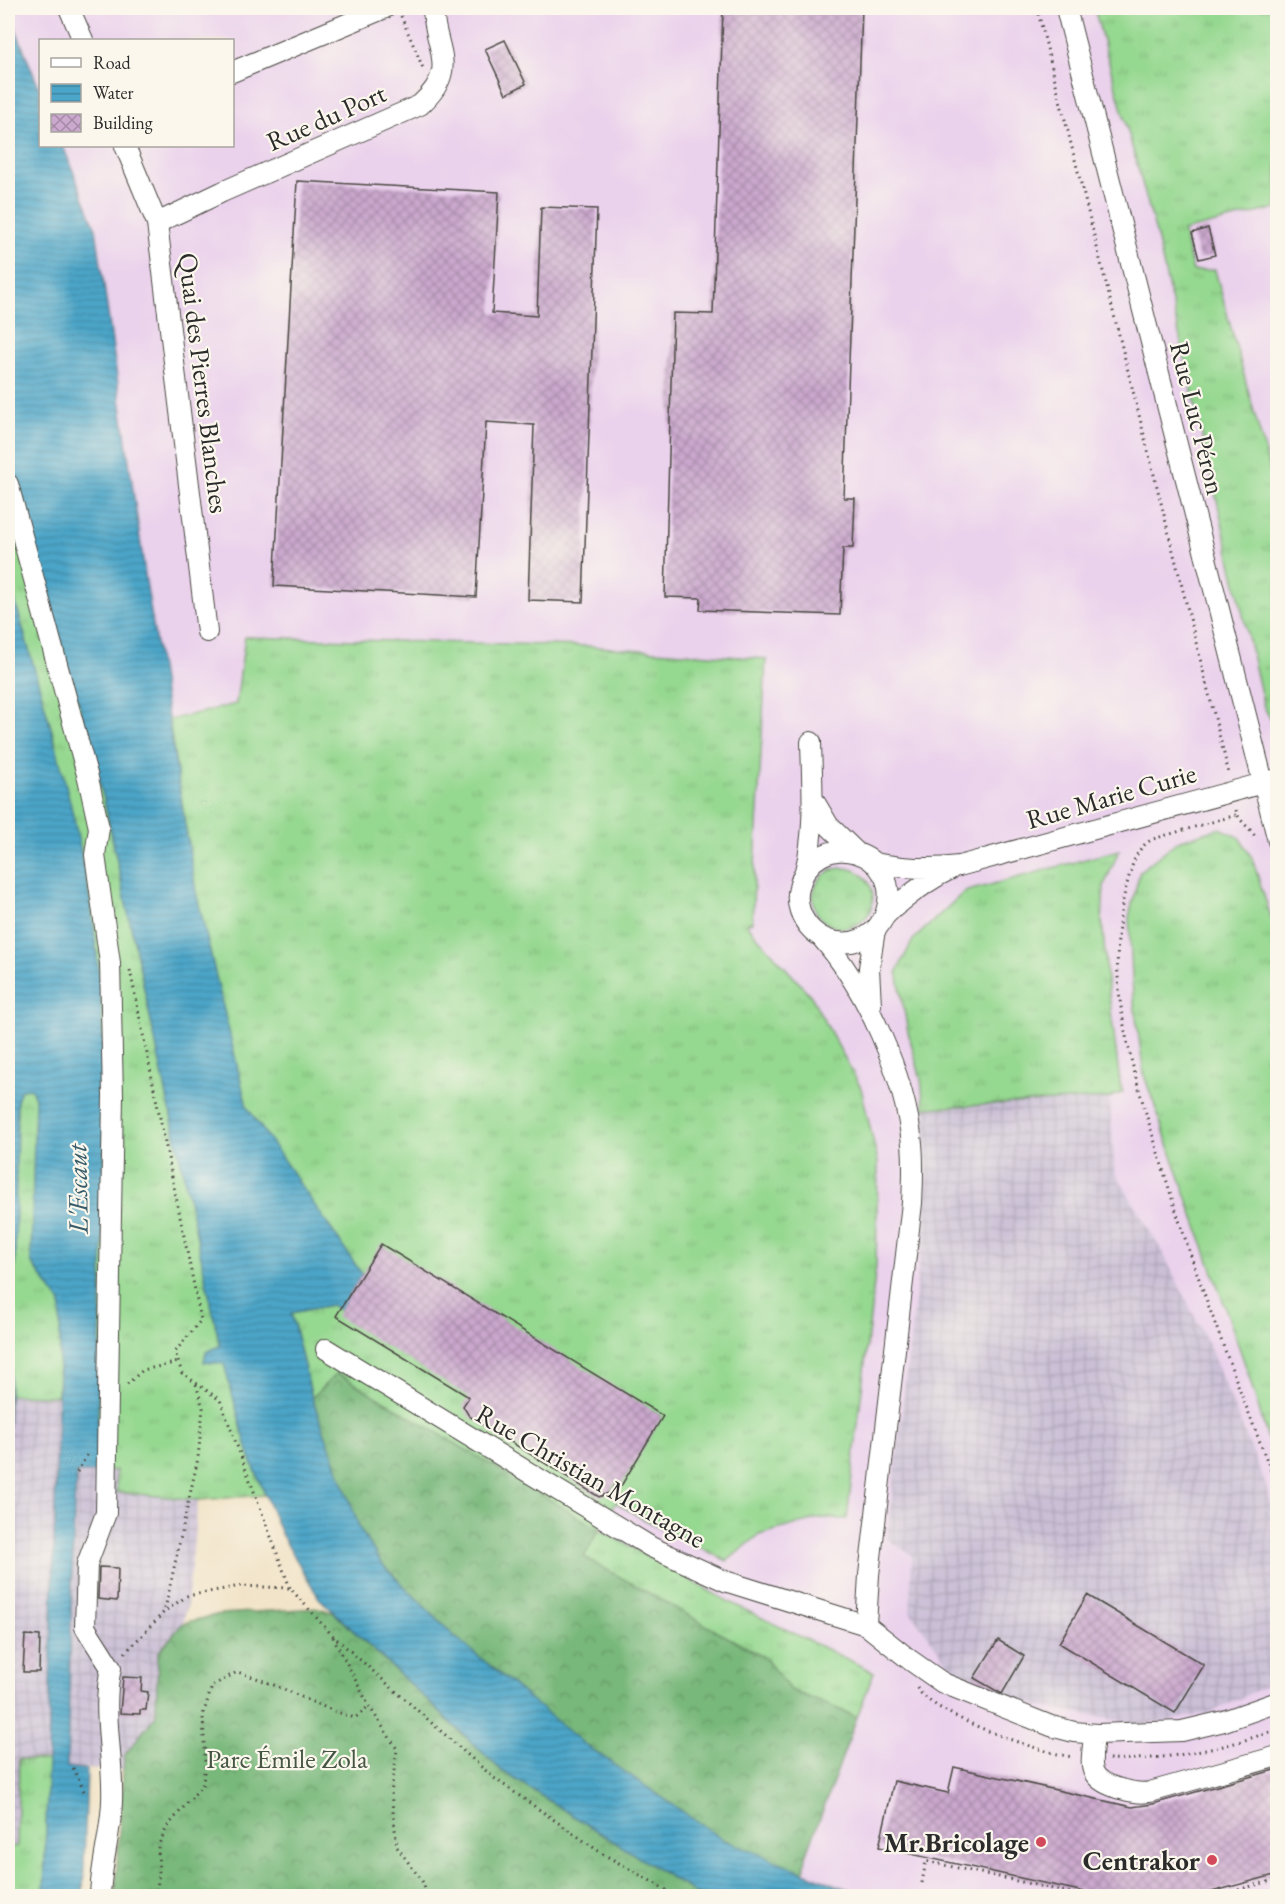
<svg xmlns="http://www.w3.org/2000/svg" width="1285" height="1904" viewBox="0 0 1285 1904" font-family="'EB Garamond',serif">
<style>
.built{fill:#ead1ec}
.industrial{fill:url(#industrial-grid)}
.grass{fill:url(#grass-tufts);stroke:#60825e;stroke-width:1.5}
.forest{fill:url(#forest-crowns);stroke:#527252;stroke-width:1.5}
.water{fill:url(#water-rules);stroke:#3b687a;stroke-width:1.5}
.building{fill:url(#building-cross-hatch)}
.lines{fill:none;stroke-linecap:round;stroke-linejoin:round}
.minor-casing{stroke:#494742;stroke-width:22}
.path{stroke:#494742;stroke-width:3;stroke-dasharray:1.5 4.5;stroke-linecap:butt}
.minor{stroke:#fff;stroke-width:20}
.poi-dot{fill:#d1495b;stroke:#fbf7ec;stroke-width:2}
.labels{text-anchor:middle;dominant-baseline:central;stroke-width:4.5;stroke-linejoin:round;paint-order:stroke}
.street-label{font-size:27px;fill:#2b2b2b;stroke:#fbf7ec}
.park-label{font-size:27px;fill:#465644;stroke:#fbf7ec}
.poi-label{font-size:27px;font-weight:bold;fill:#2b2b2b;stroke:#fbf7ec;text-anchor:end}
.water-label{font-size:28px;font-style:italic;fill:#385c6a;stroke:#fbf7ec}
</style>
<defs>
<pattern id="industrial-grid" width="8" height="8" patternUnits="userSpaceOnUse" patternTransform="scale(1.5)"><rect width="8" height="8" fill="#cabfd6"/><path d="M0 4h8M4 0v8" fill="none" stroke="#aea4b8"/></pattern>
<pattern id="grass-tufts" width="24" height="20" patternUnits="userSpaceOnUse" patternTransform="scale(1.5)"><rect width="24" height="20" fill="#95d890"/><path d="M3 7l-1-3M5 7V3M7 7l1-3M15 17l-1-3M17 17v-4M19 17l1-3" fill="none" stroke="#81ba7c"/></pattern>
<pattern id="forest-crowns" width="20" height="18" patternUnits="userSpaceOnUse" patternTransform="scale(1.5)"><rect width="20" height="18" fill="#78b87a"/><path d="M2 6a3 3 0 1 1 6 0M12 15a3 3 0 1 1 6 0" fill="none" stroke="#639664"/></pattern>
<pattern id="water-rules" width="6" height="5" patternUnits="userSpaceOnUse" patternTransform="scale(1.5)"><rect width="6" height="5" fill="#4ba5c8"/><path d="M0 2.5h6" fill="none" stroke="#3f87a3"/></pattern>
<pattern id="building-cross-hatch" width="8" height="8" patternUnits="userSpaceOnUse" patternTransform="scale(1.5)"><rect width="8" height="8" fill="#cba8ce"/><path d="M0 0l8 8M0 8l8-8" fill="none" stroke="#a589a7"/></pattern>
</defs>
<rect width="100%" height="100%" fill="#fbf7ec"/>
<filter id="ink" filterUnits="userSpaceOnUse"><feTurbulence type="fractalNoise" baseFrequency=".0167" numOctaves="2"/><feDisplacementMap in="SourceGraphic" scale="12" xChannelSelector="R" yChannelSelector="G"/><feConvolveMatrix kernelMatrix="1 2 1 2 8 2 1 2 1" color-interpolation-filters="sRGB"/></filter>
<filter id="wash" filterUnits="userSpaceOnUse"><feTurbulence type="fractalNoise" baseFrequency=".008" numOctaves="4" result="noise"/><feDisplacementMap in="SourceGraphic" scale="24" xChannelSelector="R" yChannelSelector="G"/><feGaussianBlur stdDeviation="1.35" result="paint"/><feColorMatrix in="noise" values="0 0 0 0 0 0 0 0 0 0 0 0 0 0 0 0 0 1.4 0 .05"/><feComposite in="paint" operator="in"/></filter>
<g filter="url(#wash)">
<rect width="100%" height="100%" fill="#f1e3c7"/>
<path class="built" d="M8,8H1277V1896H870L804,1873L806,1856L729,1602L599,1529L682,1398L245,637L236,705L169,720L146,581L96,229L63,146H232V40H40V91Z"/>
<path class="industrial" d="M1109,1098L1115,1172L1163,1253L1209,1346L1264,1480L1277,1526V1680L1210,1713L1142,1725L1008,1700L956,1674L910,1612L912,1555L887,1539L925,1215L924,1108Z
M9,1395L58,1396L48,1761L19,1760L17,1847H8Z
M116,1470L117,1492L198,1500L187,1606L183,1623L158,1653L156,1715L124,1756L123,1770L67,1768L74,1505L77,1472Z"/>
<path class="grass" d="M1094,8H1277V208L1183,231L1193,271L1215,270L1277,495V731L1264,707L1157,237Z
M8,461L78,700L104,800L220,1346L206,1352L204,1362L224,1363L249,1455L265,1495L198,1500L117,1492L116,1470L97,1472L87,883L55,741L8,576Z
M245,637L585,646L766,659L752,922L746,924L811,996L861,1088L878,1162L876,1266L847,1519L819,1518L759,1535L727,1561L640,1517L616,1502L599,1529L729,1602L874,1672L857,1717L790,1690L765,1658L583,1557L598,1529L337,1373L312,1398L291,1313L331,1305L362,1274L247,1108L196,892L169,720L236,704Z
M1220,828L1239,837L1252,858L1277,936V1469L1247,1370L1144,1075L1133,995L1129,917L1140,871L1178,841Z
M1119,850L1104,886L1102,919L1107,979L1120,1083L1123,1092L1109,1098L924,1108L921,1079L908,1032L897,971L913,940L964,892Z
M813 898a30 30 0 1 1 60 0a30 30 0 1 1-60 0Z
M31,1088L35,1098L31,1262L61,1303L58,1396L9,1395L15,1258L17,1101L21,1089Z
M19,1759L48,1761L44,1896H8V1847L17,1846Z"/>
<path class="forest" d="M337,1373L599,1529L584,1557L765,1658L790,1690L857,1717L806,1856L804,1873L724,1840L583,1743L454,1636L382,1564L360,1529L312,1398Z
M319,1608L334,1613L502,1771L700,1896H115L124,1756L156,1715L158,1653L183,1623L220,1614Z"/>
<path class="water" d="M8,9L40,91V146H63L96,229L146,581L196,892L247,1107L362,1274L340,1310L331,1305L291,1313L312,1398L360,1529L382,1564L454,1636L583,1743L724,1840L864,1896H700L502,1771L319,1598L281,1534L249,1455L224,1364L204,1362L206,1352L220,1346L104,800L78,700L8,461Z
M8,576C43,702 87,836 98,966C113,1134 98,1304 97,1472L77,1473L74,1505L67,1767L87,1770L83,1896H44L61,1303L31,1262L35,1098L31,1088L21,1089L17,1101L15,1258L8,1429Z"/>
<g id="blocks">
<path class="building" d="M723,8H862L844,498H855L853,548H843L840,615L700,610L701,598L665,597L673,313L713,314Z
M505,40L526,84L506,94L485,49Z
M297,181L499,192L492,313L537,316L541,207L597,209L583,602L528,600L534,425L486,422L476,597L274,586Z
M1208,228L1215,255L1199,259L1192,233Z
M381,1244L663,1416L621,1486L615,1483L611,1492L599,1497L469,1416L463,1406L469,1397L336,1316Z
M99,1567L118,1568L117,1601L98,1599Z
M1087,1595L1204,1665L1175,1713L1059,1643Z
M25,1635L40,1636L39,1672H23Z
M998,1640L1024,1656L1002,1694L974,1678Z
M123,1677L142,1678L141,1691L148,1692L146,1710H140V1714L120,1713Z
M954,1767L1132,1807L1153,1804L1278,1769V1874L1197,1896H1103L879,1847L894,1781L948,1793Z"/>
</g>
</g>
<g filter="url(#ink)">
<use href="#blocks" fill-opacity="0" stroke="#494742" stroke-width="1.5"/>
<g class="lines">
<g class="minor-casing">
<path id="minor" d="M69,8L83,40
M1066,8L1278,841
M232,72L385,8
M125,146L157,223L207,632
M157,223L222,192L420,105C461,68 434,49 433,8
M8,484L88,778L99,828L95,855L110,963L113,1096L106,1513L87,1564L85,1627L111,1668C101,1711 114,1757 112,1801C111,1833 101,1864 100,1896
M813,799L829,826L856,852
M874,863C902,868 931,870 959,866L1278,779
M805,871C816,831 812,783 811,742
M885,915C908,849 812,824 799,888C795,903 801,919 812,930C829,946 856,947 874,931C879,927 881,921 885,916C889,911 896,906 902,901C917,889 934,877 951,869
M821,937C866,988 905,1076 912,1144C914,1164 913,1183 912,1203L869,1575L866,1625
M871,1005L869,968L875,930
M326,1349L651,1547L725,1581L866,1625L910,1660L943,1683L1051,1726L1074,1732L1097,1734L1182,1731L1224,1721L1278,1702
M1094,1734C1092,1764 1084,1777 1117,1788C1129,1791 1138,1794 1150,1792L1278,1756"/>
</g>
<path class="path" d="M1037,8L1229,774
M451,13L463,8
M401,16L423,68
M1236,810C1238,821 1251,828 1256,838
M1236,815L1153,839C1135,848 1132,866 1127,884C1101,977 1133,1071 1160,1159C1193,1271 1236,1380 1278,1489
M130,970L201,1320L175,1352L182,1373L220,1400L290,1588
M127,1384L143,1370L179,1362
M77,1472L87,1455
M165,1609L198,1458L203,1408L196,1384
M333,1637L369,1706L397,1749L391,1793L397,1847L422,1881L427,1896
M125,1653L165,1611L187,1596L240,1586L290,1588L331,1634L494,1778L603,1854L677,1896
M917,1688C932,1715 1041,1753 1073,1757
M1109,1759C1167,1761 1223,1749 1278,1729
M73,1768L86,1795
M922,1883L926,1861L1085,1896
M156,1896L159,1873L158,1846L167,1827L203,1784L205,1763L203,1715L212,1686L237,1672C278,1683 314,1706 355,1718L369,1706
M1215,1896L1278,1879"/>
<use href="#minor" class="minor"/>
</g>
</g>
<g class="poi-dot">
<circle cx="1041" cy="1842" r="6"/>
<circle cx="1212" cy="1860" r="6"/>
</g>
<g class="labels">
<g class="street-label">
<text transform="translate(326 117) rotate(-24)">Rue du Port</text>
<text transform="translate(204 383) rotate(83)">Quai des Pierres Blanches</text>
<text transform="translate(1198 418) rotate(76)">Rue Luc Péron</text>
<text transform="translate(1111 796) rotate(-16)">Rue Marie Curie</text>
<text transform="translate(591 1476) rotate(30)">Rue Christian Montagne</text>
</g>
<g class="park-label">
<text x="287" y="1758">Parc Émile Zola</text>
</g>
<g class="poi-label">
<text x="1029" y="1842">Mr.Bricolage</text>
<text x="1200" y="1860">Centrakor</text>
</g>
<g class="water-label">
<text transform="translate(77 1189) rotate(-91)">L'Escaut</text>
</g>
</g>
<rect width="1285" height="1904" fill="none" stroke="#fbf7ec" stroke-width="30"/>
<rect x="39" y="39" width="195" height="108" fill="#fbf7ec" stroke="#a8a59f" stroke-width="1.5"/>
<rect x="51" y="58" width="30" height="9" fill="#ffffff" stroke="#a8a59f" stroke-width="1.5"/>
<text x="93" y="69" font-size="18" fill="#2b2b2b">Road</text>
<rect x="51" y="84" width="30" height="18" fill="url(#water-rules)" stroke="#a8a59f" stroke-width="1.5"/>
<text x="93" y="99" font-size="18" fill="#2b2b2b">Water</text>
<rect x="51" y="114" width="30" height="18" fill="url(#building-cross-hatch)" stroke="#a8a59f" stroke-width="1.5"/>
<text x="93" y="129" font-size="18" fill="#2b2b2b">Building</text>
</svg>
